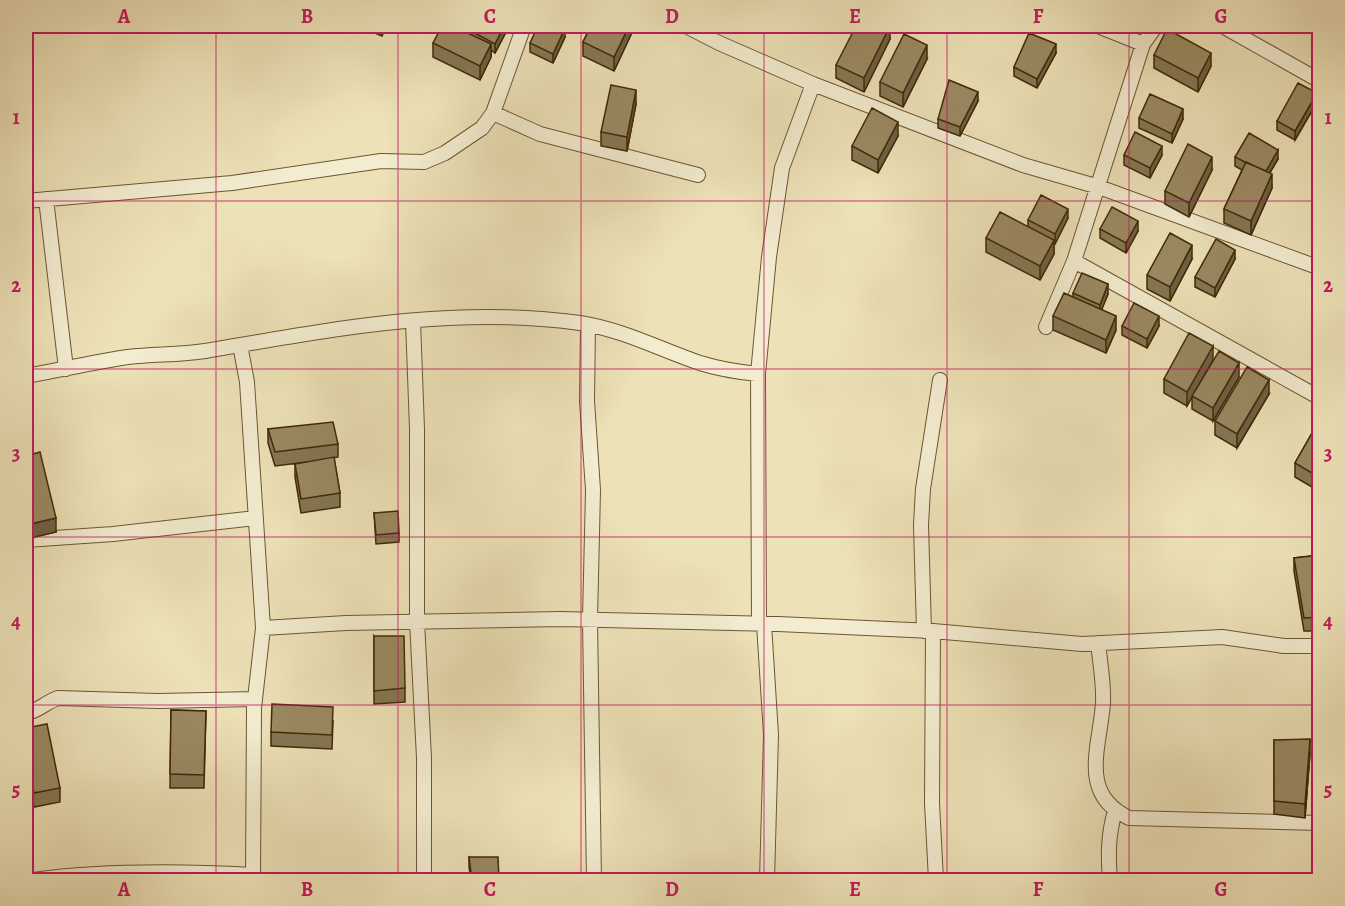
<svg xmlns="http://www.w3.org/2000/svg" width="1345" height="906" viewBox="0 0 1345 906" font-family="Alegreya,serif">
<style>
.lines{fill:none;stroke-linecap:round;stroke-linejoin:round}
.minor-casing{stroke:#6c5732;stroke-width:16}
.minor{stroke:#f3ecd0;stroke-width:14}
.wall{fill:#847654;stroke:#412905;stroke-width:1.5}
.shaded-wall{fill:#6c6045;stroke:#412905;stroke-width:1.5}
.building{fill:#9a8962;stroke:#412905;stroke-width:1.5}
.grid{fill:none;stroke:#c2185b;stroke-width:1.5;stroke-opacity:0.55}
.neatline{fill:none;stroke:#c2185b;stroke-width:2}
.grid-label{font-size:20px;text-anchor:middle;font-weight:bold;fill:#c2185b}
</style>
<rect width="100%" height="100%" fill="#ede1b7"/>
<filter id="stains"><feTurbulence type="fractalNoise" baseFrequency=".00333" numOctaves="4"/><feColorMatrix values="0 0 0 0 .2 0 0 0 0 .09 0 0 0 0 .02 0 0 0 .5 -.17"/></filter>
<radialGradient id="worn" r=".72"><stop offset=".6" stop-color="#630" stop-opacity="0"/><stop offset="1" stop-color="#630" stop-opacity=".3"/></radialGradient>
<g class="lines">
<g class="minor-casing">
<path id="minor" d="M686,26L719,43L813,84L1023,165L1099,187L1320,268
M1098,26L1143,44
M1226,28L1320,81
M493,113L540,134L698,175
M46,199L66,369
M26,201L232,183L381,161L424,162L445,153L482,128L493,113L524,26
M1074,261L1320,398
M413,321L417,429V621L424,758V880
M588,325L587,401L593,490L590,620L594,880
M1046,327L1074,261L1143,44L1156,26
M240,345L247,382L263,628L254,708L253,880
M26,376C60,370 94,362 128,357C154,354 180,355 205,351C328,330 455,305 580,323C624,330 659,349 700,363C719,369 738,372 758,374
M26,540L113,534L256,518
M759,624L758,374L769,257L782,168L813,84
M764,624L771,735L767,880
M263,628L346,623L560,619L778,624L933,631L1082,644L1222,637L1284,646H1320
M924,631L921,525L923,489L940,380
M933,631L932,803L936,880
M1098,643C1100,662 1104,684 1103,703C1100,747 1078,794 1129,818L1320,823
M26,713C37,712 46,702 58,698L158,701L255,699
M33,880C106,870 180,871 253,875
M1110,880C1108,856 1108,835 1115,811"/>
</g>
<use href="#minor" class="minor"/>
</g>
<path class="wall" d="M358,26H386L382,36Z
M507,26V30L495,53L491,50V57L480,80L433,57V43L469,33V30Z
M591,26H635L614,71L583,56V42Z
M950,26H960L958,29Z
M565,37L553,63L530,52V43Z
M1320,38V71L1312,68V54Z
M890,39L864,92L836,78V65Z
M1056,53L1037,88L1014,76V67Z
M1154,55L1211,66L1198,92L1154,68Z
M927,59L903,107L880,96V82Z
M978,101L960,136L938,128V119Z
M1317,102L1295,140L1277,130V121Z
M636,104L627,151L601,146V132Z
M1139,118L1183,119L1172,143L1139,128Z
M898,136L878,173L852,160V146Z
M1124,155H1162L1150,178L1124,165Z
M1235,157L1278,159L1270,173L1272,188L1251,235L1224,223V209L1242,170L1235,166Z
M1212,170L1189,217L1165,204V191Z
M1068,218L1055,244L1054,243V254L1040,280L986,252V238L1028,227V220Z
M1100,229L1138,231L1126,253L1100,238Z
M1192,259L1170,301L1147,289V275Z
M1235,259L1215,297L1195,287V277Z
M1073,293L1108,294L1101,310L1116,330L1106,353L1053,330V316L1073,297Z
M1122,326H1159L1147,348L1122,335Z
M1213,360L1239,377L1213,421L1192,409V397L1187,406L1164,393V379Z
M1269,394L1237,448L1215,435V421Z
M1320,419V486L1317,490L1295,477V463Z
M268,429L338,444V457L334,458L340,493V507L301,513L295,477V464L307,462L275,466L268,443Z
M26,456L56,532L30,538L26,519Z
M374,513L399,533V542L376,544Z
M1320,555V631H1304L1294,571V558Z
M374,636L405,688V702L374,704Z
M171,710L206,711L204,788H170Z
M333,721L332,749L271,746V732Z
M26,728L60,788V802L34,807L26,761Z
M1274,740L1310,753L1305,818L1274,814Z
M469,857L499,880H471L469,867Z"/>
<path class="shaded-wall" d="M382,26H386L382,36Z
M504,26H507V30L495,53V44Z
M629,26H635L614,71V57Z
M890,26V39L864,92V78Z
M565,28V37L553,63V54Z
M491,44V57L480,80V66Z
M1056,44V53L1037,88V79Z
M927,45V59L903,107V93Z
M1211,53V66L1198,92V78Z
M636,90V104L627,151V137Z
M978,92V101L960,136V127Z
M1317,93V102L1295,140V131Z
M1183,109V119L1172,143V134Z
M898,122V136L878,173V160Z
M1162,146V155L1150,178V168Z
M1278,150V159L1264,182V173Z
M1212,157V170L1189,217V203Z
M1272,174V188L1251,235V221Z
M1068,209V218L1055,244V234Z
M1138,221V231L1126,253V243Z
M1054,240V254L1040,280V266Z
M1192,245V259L1170,301V287Z
M1235,250V259L1215,297V288Z
M1108,284V294L1100,314V305Z
M1116,316V330L1106,353V340Z
M1159,316V326L1147,348V339Z
M1213,346V360L1187,406V392Z
M1239,363V377L1213,421V408Z
M1269,380V394L1237,448V434Z
M1320,472V486L1317,490V476Z
M56,518V532L30,538V524Z
M1310,739V753L1305,818V804Z"/>
<path class="building" d="M442,26H453L491,44L480,66L433,43Z
M471,26H504L495,44L469,30Z
M538,26H559L565,28L553,54L530,43Z
M591,26H629L614,57L583,42Z
M856,26H890L864,78L836,65Z
M1167,29L1211,53L1198,78L1154,55Z
M1029,33L1056,44L1037,79L1014,67Z
M904,34L927,45L903,93L880,82Z
M1320,38V58L1312,54Z
M949,80L978,92L960,127L938,119Z
M1298,83L1317,93L1295,131L1277,121Z
M611,85L636,90L627,137L601,132Z
M1150,94L1183,109L1172,134L1139,118Z
M872,108L898,122L878,160L852,146Z
M1135,132L1162,146L1150,168L1124,155Z
M1249,133L1278,150L1266,171L1245,162L1235,157Z
M1188,144L1212,157L1189,203L1165,191Z
M1246,162L1272,174L1251,221L1224,209Z
M1041,195L1068,209L1055,234L1028,220Z
M1112,207L1138,221L1126,243L1100,229Z
M1000,212L1054,240L1040,266L986,238Z
M1170,233L1192,245L1170,287L1147,275Z
M1216,239L1235,250L1215,288L1195,277Z
M1082,273L1108,284L1100,305L1073,293Z
M1064,293L1116,316L1106,340L1053,316Z
M1134,303L1159,316L1147,339L1122,326Z
M1189,333L1213,346L1187,392L1164,379Z
M1219,351L1239,363L1213,408L1192,396Z
M1247,367L1269,380L1237,434L1215,421Z
M1320,419V472L1317,476L1295,463Z
M333,422L338,444L275,452L268,429Z
M40,452L56,518L30,524L26,506V456Z
M334,457L340,493L301,499L295,464Z
M398,511L399,533L376,535L374,513Z
M1320,555V617L1304,618L1294,558Z
M374,636H404L405,688L374,691Z
M272,704L333,707L332,735L271,732Z
M171,710L206,711L204,775L170,774Z
M47,724L60,788L34,793L26,747V728Z
M1310,739L1305,804L1274,801V740Z
M469,857H498L499,880H472Z"/>
<path class="grid" d="M216,26V880M398,26V880M581,26V880M764,26V880M947,26V880M1129,26V880M26,201H1320M26,369H1320M26,537H1320M26,705H1320"/>
<rect width="1345" height="906" fill="none" stroke="#ede1b7" stroke-width="66"/>
<rect x="33" y="33" width="1279" height="840" class="neatline"/>
<g class="grid-label">
<text x="124" y="23">A</text>
<text x="307" y="23">B</text>
<text x="490" y="23">C</text>
<text x="672" y="23">D</text>
<text x="855" y="23">E</text>
<text x="1038" y="23">F</text>
<text x="1221" y="23">G</text>
<text x="16" y="124">1</text>
<text x="1328" y="124">1</text>
<text x="16" y="292">2</text>
<text x="1328" y="292">2</text>
<text x="16" y="460">3</text>
<text x="1328" y="460">3</text>
<text x="16" y="628">4</text>
<text x="1328" y="628">4</text>
<text x="16" y="796">5</text>
<text x="1328" y="796">5</text>
<text x="124" y="896">A</text>
<text x="307" y="896">B</text>
<text x="490" y="896">C</text>
<text x="672" y="896">D</text>
<text x="855" y="896">E</text>
<text x="1038" y="896">F</text>
<text x="1221" y="896">G</text>
</g>
<rect width="100%" height="100%" filter="url(#stains)"/>
<rect width="100%" height="100%" fill="url(#worn)"/>
</svg>
